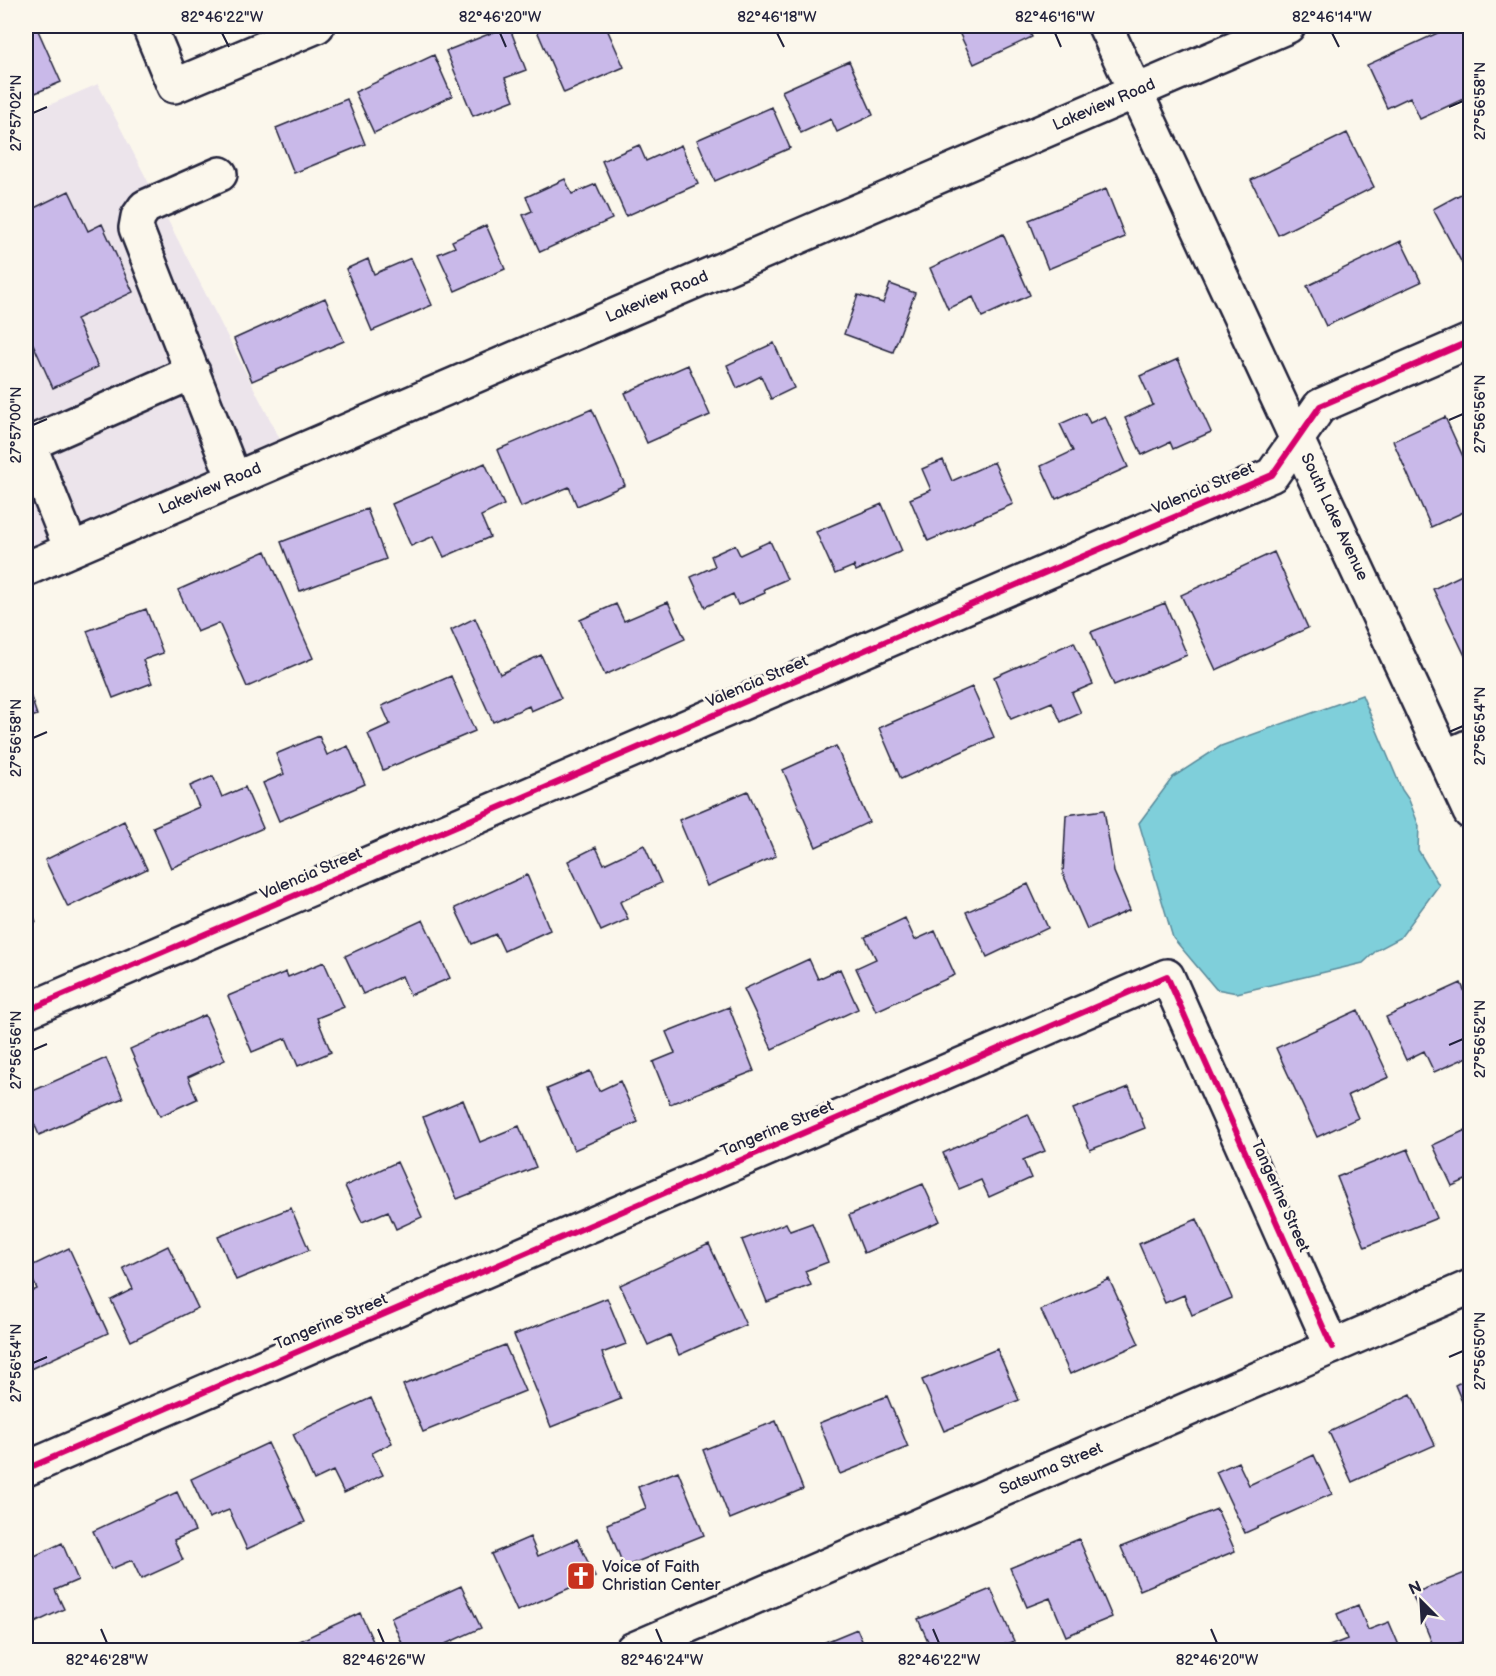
<svg xmlns="http://www.w3.org/2000/svg" width="1496" height="1676" viewBox="0 0 1496 1676" font-family="'Balsamiq Sans',sans-serif">
<style>
.built{fill:#ece4eb}
.water{fill:#7fcfda;stroke:#5a8a9a;stroke-width:1.5}
.building{fill:#c9b9e9;stroke:#22223b;stroke-width:1.5}
.lines{fill:none;stroke-linecap:round;stroke-linejoin:round}
.minor-casing{stroke:#22223b;stroke-width:38}
.minor{stroke:#fbf7ec;stroke-width:33}
.cycleway-casing{stroke:#fbf7ec;stroke-width:10}
.cycleway{stroke:#d6006c;stroke-width:6}
.ticks{fill:none;stroke:#22223b;stroke-width:2}
.labels{text-anchor:middle;dominant-baseline:central;stroke-width:6;stroke-linejoin:round;paint-order:stroke}
.street-label{font-size:16px;fill:#22223b;stroke:#fbf7ec}
.poi-label{font-size:16px;fill:#22223b;stroke:#fbf7ec;text-anchor:start}
.neatline{fill:none;stroke:#22223b;stroke-width:2}
.ticks-label{font-size:15px;text-anchor:middle;fill:#22223b}
</style>
<rect width="100%" height="100%" fill="#fbf7ec"/>
<filter id="ink" filterUnits="userSpaceOnUse"><feTurbulence type="fractalNoise" baseFrequency=".0167" numOctaves="2"/><feDisplacementMap in="SourceGraphic" scale="12" xChannelSelector="R" yChannelSelector="G"/><feConvolveMatrix kernelMatrix="1 2 1 2 8 2 1 2 1" color-interpolation-filters="sRGB"/></filter>
<g filter="url(#ink)">
<path class="built" d="M98,84L280,439L26,549V115Z"/>
<path class="water" d="M1362,695L1402,790L1409,800L1419,826L1418,850L1439,885L1400,938L1377,950L1363,963L1237,993L1216,989L1173,938L1139,823L1173,777L1221,746Z"/>
<path class="building" d="M26,26H36L61,82L26,97Z
M509,26L526,70L505,78L514,100L473,116L446,51Z
M535,26H615L607,29L624,67L564,93Z
M956,26H1026L1032,37L974,64Z
M1453,26H1459L1470,50V96L1420,119L1410,97L1387,108L1367,65Z
M434,55L452,96L374,133L355,92Z
M849,61L873,115L837,132L831,119L801,133L782,91Z
M347,99L365,144L294,173L276,128Z
M772,107L790,148L715,181L697,140Z
M1347,133L1374,187L1278,235L1251,180Z
M639,145L646,161L681,145L698,184L626,216L602,161Z
M565,179L572,194L596,184L612,219L540,252L523,215L532,211L526,197Z
M1106,189L1125,237L1048,269L1029,220Z
M1470,189V261L1463,265L1433,209Z
M69,191L88,231L102,224L133,292L76,319L98,367L53,388L33,344L26,348V212Z
M486,225L505,269L455,291L438,254L455,247L452,241Z
M1003,234L1030,295L982,317L973,297L948,309L930,268Z
M1401,241L1421,282L1326,326L1307,286Z
M411,258L432,305L372,331L346,269L368,259L374,274Z
M890,284L915,293L893,352L844,334L858,295L883,303Z
M325,298L344,341L252,381L234,339Z
M774,343L794,388L771,399L761,376L737,388L727,365Z
M1178,359L1211,432L1173,449L1170,442L1142,455L1125,418L1153,405L1140,376Z
M688,365L710,415L647,443L625,393Z
M592,409L625,485L577,506L569,487L521,507L497,450Z
M1085,413L1090,423L1105,416L1128,467L1056,499L1041,466L1073,451L1060,424Z
M1445,417L1470,472V509L1431,527L1393,441Z
M943,460L952,481L994,462L1013,504L928,541L910,499L931,490L922,469Z
M485,463L504,505L481,516L490,537L444,557L434,536L411,546L392,504Z
M882,504L902,551L856,571L854,566L835,574L816,532Z
M367,509L386,559L300,591L281,542Z
M770,541L787,579L764,589L765,593L738,605L733,594L705,607L691,577L715,566L711,556L735,545L740,555Z
M266,551L313,658L247,687L219,623L197,632L178,590Z
M1274,552L1308,628L1216,670L1181,595Z
M1470,571V658L1467,660L1433,589Z
M668,602L685,639L605,675L580,620L616,604L624,621Z
M1165,603L1187,655L1114,685L1091,632Z
M146,609L163,653L143,660L152,683L113,698L87,631Z
M475,618L500,674L541,655L561,698L531,711L529,706L493,722L451,630Z
M1074,642L1093,684L1072,693L1081,713L1061,722L1052,702L1011,719L994,677Z
M451,676L475,731L383,770L368,734L390,724L382,706Z
M26,683L37,715L26,719Z
M972,687L994,737L901,779L879,728Z
M319,736L327,755L348,746L365,784L279,821L263,783L284,774L276,754Z
M836,746L869,822L816,847L783,770Z
M213,776L222,797L245,787L263,828L171,868L153,827L199,807L190,786Z
M748,791L776,856L707,886L679,820Z
M1104,810L1114,872L1130,910L1087,929L1063,874L1066,815Z
M124,821L147,869L68,907L45,860Z
M644,845L661,883L620,902L628,919L601,931L568,861L596,847L604,864Z
M527,875L550,930L504,951L496,934L472,944L455,908Z
M1028,884L1048,928L987,957L966,912Z
M26,898L36,922L26,927Z
M905,918L915,940L935,931L955,975L876,1011L856,968L876,959L865,937Z
M423,920L450,978L410,995L402,976L363,994L345,956Z
M809,959L818,979L840,969L858,1009L772,1049L744,989Z
M324,962L344,1007L317,1018L331,1052L298,1066L286,1038L252,1052L228,996L286,972L288,977Z
M1461,983L1470,1004V1056L1434,1072L1424,1051L1406,1060L1386,1017Z
M729,1007L754,1071L670,1104L653,1062L675,1053L666,1032Z
M1358,1010L1389,1077L1348,1095L1358,1118L1317,1137L1276,1048Z
M205,1015L225,1060L188,1077L197,1099L160,1116L130,1049Z
M106,1058L123,1098L39,1135L26,1105V1094Z
M590,1071L599,1091L620,1081L638,1122L574,1150L547,1089Z
M1129,1087L1145,1128L1090,1150L1073,1109Z
M463,1100L480,1142L519,1126L536,1167L457,1199L423,1117Z
M1028,1114L1045,1151L1023,1160L1031,1178L989,1197L981,1180L959,1189L943,1153Z
M1470,1128V1178L1452,1186L1433,1145Z
M1408,1149L1437,1218L1365,1247L1337,1177Z
M397,1162L422,1217L396,1229L388,1211L362,1222L345,1186Z
M923,1184L940,1221L864,1253L849,1215Z
M291,1208L309,1250L236,1280L218,1237Z
M1197,1219L1232,1298L1192,1315L1184,1295L1165,1303L1139,1244Z
M786,1223L790,1231L812,1223L828,1262L805,1271L811,1285L767,1302L742,1240Z
M709,1244L746,1325L679,1355L670,1335L648,1345L620,1285Z
M168,1246L198,1308L131,1341L111,1300L133,1289L123,1268Z
M69,1248L108,1333L26,1371V1294L37,1289L27,1268Z
M1109,1279L1139,1344L1070,1374L1041,1310Z
M607,1298L626,1344L602,1353L621,1399L551,1427L514,1335Z
M505,1345L525,1391L423,1432L403,1385Z
M997,1349L1019,1400L944,1431L922,1380Z
M1470,1377V1420L1455,1385Z
M1411,1394L1435,1445L1352,1482L1329,1432Z
M887,1396L908,1447L840,1474L819,1423Z
M371,1398L392,1443L372,1453L383,1475L344,1493L333,1471L314,1480L293,1434Z
M776,1421L803,1489L730,1519L703,1450Z
M268,1443L305,1522L247,1549L229,1510L209,1518L191,1479Z
M1314,1455L1332,1494L1245,1533L1216,1472L1238,1462L1249,1485Z
M678,1471L704,1535L624,1567L607,1524L646,1508L638,1487Z
M177,1492L195,1531L174,1540L183,1560L141,1579L132,1560L111,1569L93,1531Z
M1217,1509L1235,1551L1140,1590L1121,1547Z
M530,1537L538,1556L577,1539L595,1577L517,1611L491,1554Z
M1079,1539L1112,1617L1066,1636L1050,1598L1027,1607L1010,1568Z
M62,1543L78,1580L55,1590L64,1609L26,1627V1560Z
M1470,1571V1639L1442,1650H1435L1412,1594Z
M461,1586L481,1628L432,1650H405L391,1618Z
M991,1589L1014,1641L990,1650H932L918,1619Z
M1358,1605L1368,1630L1389,1622L1401,1650H1319L1347,1639L1337,1614Z
M360,1613L377,1650H296L293,1644Z
M857,1629L866,1650H806Z"/>
<g class="lines">
<g class="minor-casing">
<path id="minor" d="M149,26L174,86L317,26
M1105,26L1470,812
M220,174L145,207L138,217L136,228L234,479
M71,549L29,444L193,372
M26,569L1288,26
M1445,757L1470,746
M26,1011L1272,475L1320,406L1470,341
M26,1469L1167,976L1332,1347
M632,1650L1470,1287"/>
</g>
<use href="#minor" class="minor"/>
<g class="cycleway-casing">
<path id="cycleway" d="M26,1011L1272,475L1320,406L1470,341
M26,1469L1167,976L1332,1347"/>
</g>
<use href="#cycleway" class="cycleway"/>
</g>
</g>
<path class="ticks" d="M222,33L229,47M500,33L506,47M777,33L784,47M1055,33L1061,47M1332,33L1339,47M1449,107L1463,101M33,113L47,107M1449,420L1463,414M33,425L47,419M1449,732L1463,726M33,738L47,732M1449,1045L1463,1039M33,1050L47,1044M1449,1357L1463,1351M33,1363L47,1357M101,1629L107,1643M378,1629L384,1643M656,1629L662,1643M933,1629L939,1643M1211,1629L1217,1643"/>
<defs>
<g id="church-square" transform="scale(1.5)"><rect x="-9" y="-9" width="18" height="18" rx="4" fill="#c8321e" stroke="#fbf7ec"/><path d="M-1.2-6h2.4v3.5h3.3v2.4h-3.3V6h-2.4V-.1h-3.3v-2.4h3.3Z" fill="#fff"/></g>
</defs>
<g fill-rule="evenodd">
<use href="#church-square" x="581" y="1576"/>
</g>
<g class="labels">
<g class="street-label">
<text transform="translate(1104 105) rotate(-23)">Lakeview Road</text>
<text transform="translate(657 297) rotate(-23)">Lakeview Road</text>
<text transform="translate(210 489) rotate(-23)">Lakeview Road</text>
<text transform="translate(1203 489) rotate(-23)">Valencia Street</text>
<text transform="translate(1334 517) rotate(65)">South Lake Avenue</text>
<text transform="translate(757 682) rotate(-23)">Valencia Street</text>
<text transform="translate(311 874) rotate(-23)">Valencia Street</text>
<text transform="translate(777 1129) rotate(-23)">Tangerine Street</text>
<text transform="translate(1280 1196) rotate(66)">Tangerine Street</text>
<text transform="translate(331 1322) rotate(-23)">Tangerine Street</text>
<text transform="translate(1051 1469) rotate(-23)">Satsuma Street</text>
</g>
<g class="poi-label">
<text x="602" y="1567">Voice of Faith<tspan x="602" dy="18">Christian Center</tspan></text>
</g>
</g>
<rect width="1496" height="1676" fill="none" stroke="#fbf7ec" stroke-width="66"/>
<g transform="translate(1421 1601) rotate(336)" stroke="#fbf7ec" stroke-width="4.5" paint-order="stroke">
<path d="M0-4.5L10 22L0 15L-10 22Z" fill="#22223b"/>
<text y="-9" font-size="16" font-weight="bold" text-anchor="middle" fill="#22223b">N</text>
</g>
<rect x="33" y="33" width="1430" height="1610" class="neatline"/>
<g class="ticks-label">
<text x="222" y="22">82°46'22"W</text>
<text x="500" y="22">82°46'20"W</text>
<text x="777" y="22">82°46'18"W</text>
<text x="1055" y="22">82°46'16"W</text>
<text x="1332" y="22">82°46'14"W</text>
<text transform="translate(1480 101) rotate(-90)" y="5">27°56'58"N</text>
<text transform="translate(16 113) rotate(-90)" y="5">27°57'02"N</text>
<text transform="translate(1480 414) rotate(-90)" y="5">27°56'56"N</text>
<text transform="translate(16 425) rotate(-90)" y="5">27°57'00"N</text>
<text transform="translate(1480 726) rotate(-90)" y="5">27°56'54"N</text>
<text transform="translate(16 738) rotate(-90)" y="5">27°56'58"N</text>
<text transform="translate(1480 1039) rotate(-90)" y="5">27°56'52"N</text>
<text transform="translate(16 1050) rotate(-90)" y="5">27°56'56"N</text>
<text transform="translate(1480 1351) rotate(-90)" y="5">27°56'50"N</text>
<text transform="translate(16 1363) rotate(-90)" y="5">27°56'54"N</text>
<text x="107" y="1665">82°46'28"W</text>
<text x="384" y="1665">82°46'26"W</text>
<text x="662" y="1665">82°46'24"W</text>
<text x="939" y="1665">82°46'22"W</text>
<text x="1217" y="1665">82°46'20"W</text>
</g>
</svg>
